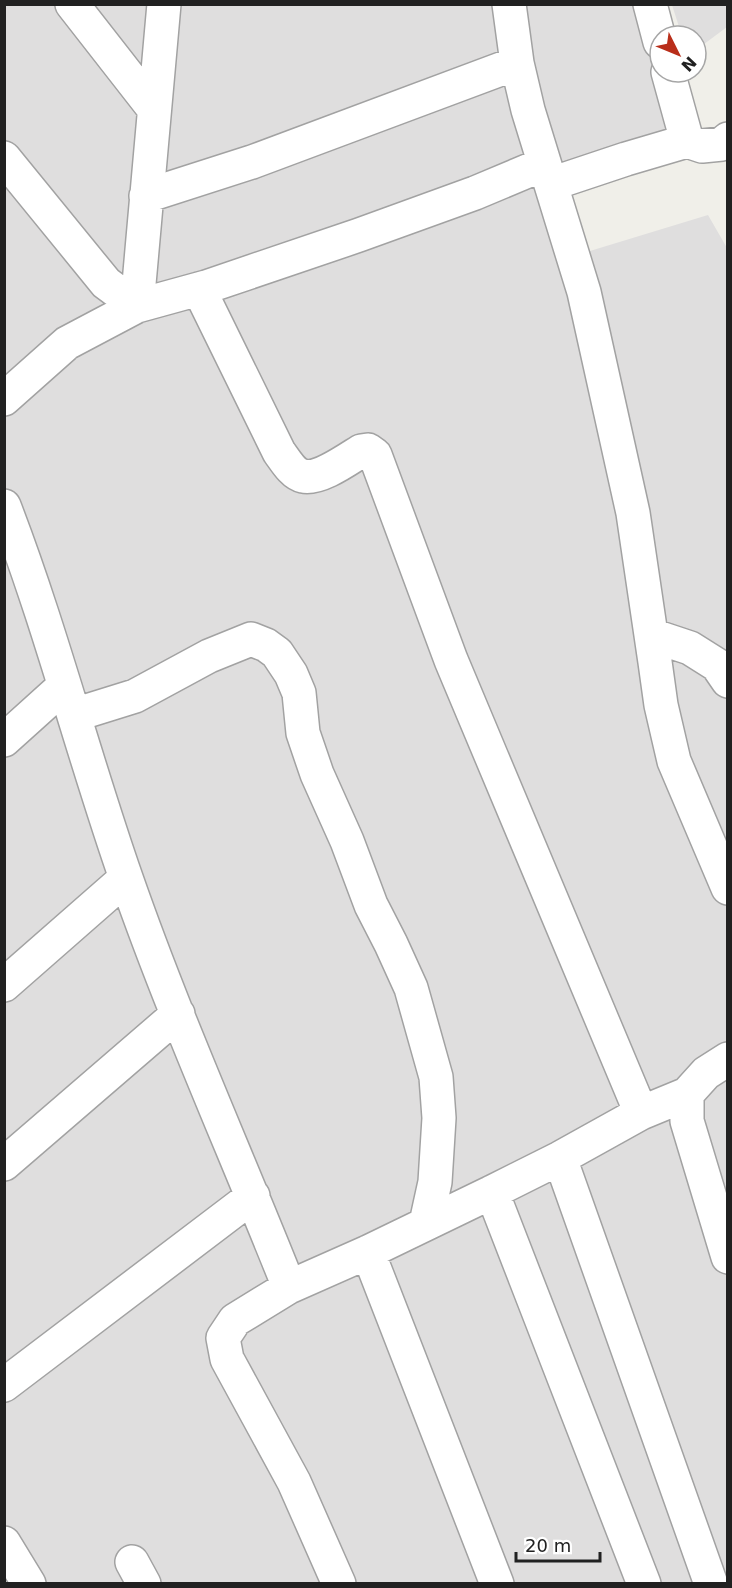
<svg xmlns="http://www.w3.org/2000/svg" width="732" height="1588" viewBox="0 0 732 1588" font-family="'DejaVu Sans',sans-serif">
<style>
.residential{fill:#dfdede}
.lines{fill:none;stroke-linecap:round;stroke-linejoin:round}
.minor-casing{stroke:#a2a2a2;stroke-width:36}
.minor{stroke:#fff;stroke-width:33}
</style>
<rect width="100%" height="100%" fill="#f0efe9"/>
<path class="residential" d="M5,5H645L660,54V72L683,132L541,186L567,258L708,215L727,248V1583L5,1584Z
M672,5H727V27L696,50V36H682Z"/>
<g class="lines">
<g class="minor-casing">
<path id="minor" d="M72,4L154,109
M509,4L517,63L528,110L584,292L633,513L655,662L661,705L674,761L728,888
M650,4L660,42
M668,72L687,141
M4,158L106,283L137,306
M551,184L626,159L687,141L702,146L722,144L728,139
M146,196L252,162L517,63
M199,289L279,452C285,460 293,474 303,476C319,480 348,459 361,451L368,450L375,455L451,660L641,1113
M137,306L164,4
M4,399L67,343L137,306L206,287L359,235L475,193L544,164
M4,506C51,628 83,755 126,878C174,1016 235,1151 289,1287
M651,635L690,648L717,665L728,681
M74,715L135,696L209,656L251,639L266,645L277,653L291,674L299,693L303,733L317,774L347,841L371,905L391,944L411,988L436,1077L439,1118L435,1182L426,1223
M4,740L64,686
M4,985L126,878
M728,1059L706,1073L687,1094V1121L728,1257
M560,1158L711,1584
M4,1164L178,1014
M492,1192L644,1584
M368,1252L497,1584
M4,1385L253,1196
M4,1543L29,1584
M132,1562L144,1584
M339,1584L294,1482L227,1359L223,1338L235,1320L289,1287L368,1252L492,1192L560,1158L641,1113L687,1094"/>
</g>
<use href="#minor" class="minor"/>
</g>
<rect width="732" height="1588" fill="none" stroke="#212121" stroke-width="12"/>
<g transform="translate(678 54) rotate(133)"><circle r="28" fill="#ffffff" stroke="#a6a6a6" stroke-width="1.5"/>
<path d="M0-4.5L10 22L0 15L-10 22Z" fill="#b92e1a"/>
<text y="-9" font-size="16" font-weight="bold" text-anchor="middle" fill="#212121">N</text>
</g>
<path d="M516 1552v9h84v-9" fill="none" stroke="#212121" stroke-width="3"/>
<text x="525" y="1552" font-size="18" fill="#212121" stroke="#ffffff" stroke-width="4.5" paint-order="stroke">20 m</text>
</svg>
